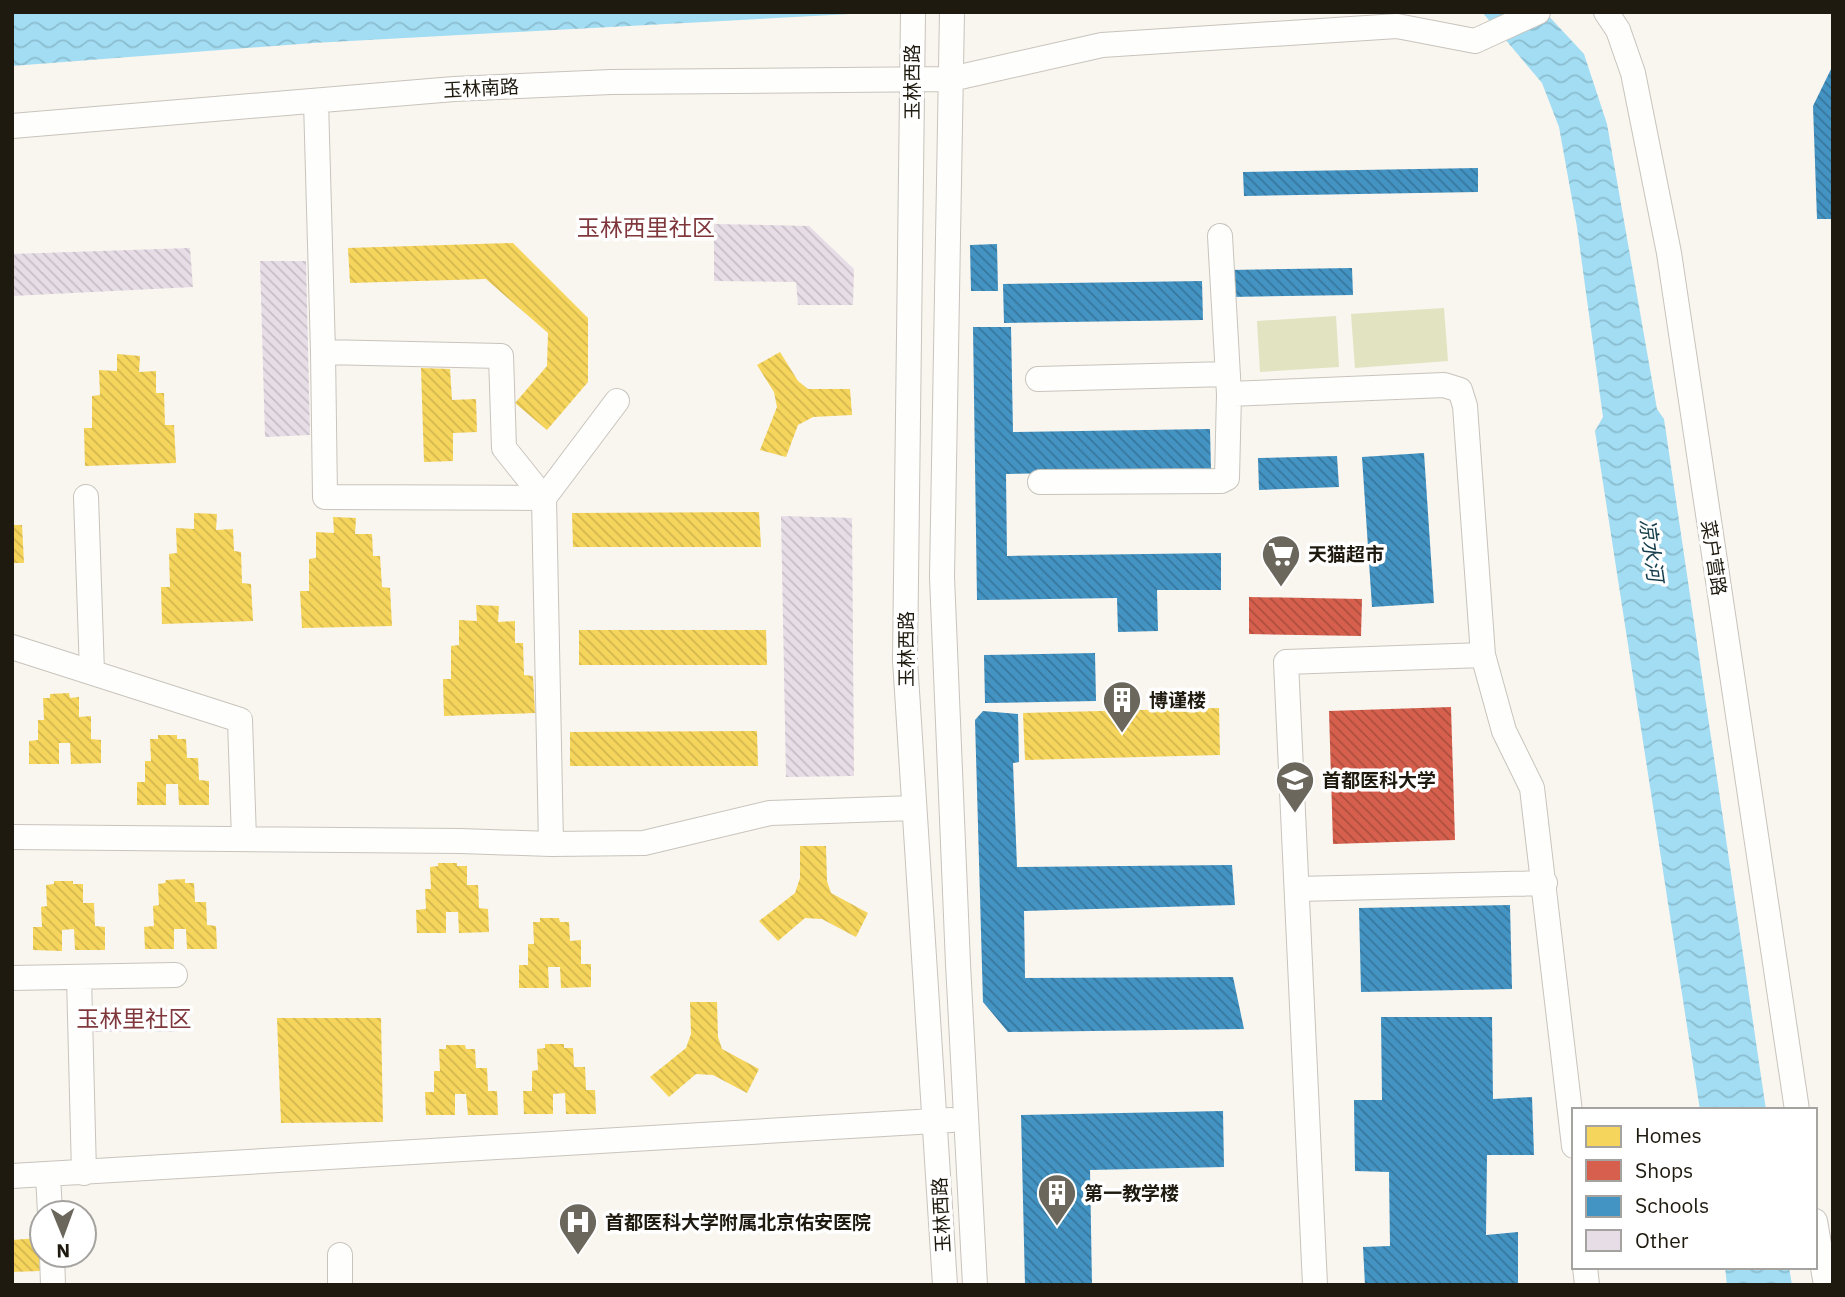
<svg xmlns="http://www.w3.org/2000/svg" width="1845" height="1297" viewBox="0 0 1845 1297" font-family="'IBM Plex Sans','Noto Sans SC',sans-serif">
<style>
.park{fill:#e2e3c1}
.water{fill:url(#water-waves)}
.homes{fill:url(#homes-back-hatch)}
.shops{fill:url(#shops-back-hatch)}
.schools{fill:url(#schools-back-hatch)}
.building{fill:url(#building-back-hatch)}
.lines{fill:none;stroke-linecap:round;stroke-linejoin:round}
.minor-casing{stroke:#c8c4bc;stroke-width:26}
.minor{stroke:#fefefd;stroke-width:24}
.labels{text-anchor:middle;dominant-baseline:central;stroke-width:7;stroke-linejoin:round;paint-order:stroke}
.street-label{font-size:19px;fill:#1f1a0f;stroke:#fff}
.poi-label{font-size:19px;font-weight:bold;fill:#1f1a0f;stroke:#fff;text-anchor:start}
.water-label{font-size:21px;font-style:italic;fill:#153d4b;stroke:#fff}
.quarter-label{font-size:23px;fill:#7f373c;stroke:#fff}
</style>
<defs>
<pattern id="water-waves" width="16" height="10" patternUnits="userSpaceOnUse" patternTransform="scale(1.75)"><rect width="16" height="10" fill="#a2ddf3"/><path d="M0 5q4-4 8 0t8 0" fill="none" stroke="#8bbdcf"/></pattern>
<pattern id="homes-back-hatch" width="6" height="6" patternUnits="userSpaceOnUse" patternTransform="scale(1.75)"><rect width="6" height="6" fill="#f6d55c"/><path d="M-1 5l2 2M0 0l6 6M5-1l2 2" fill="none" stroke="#d2b64f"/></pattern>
<pattern id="shops-back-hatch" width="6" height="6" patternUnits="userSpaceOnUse" patternTransform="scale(1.75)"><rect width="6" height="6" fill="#d6604d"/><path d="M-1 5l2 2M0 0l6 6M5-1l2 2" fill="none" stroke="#ad4e3e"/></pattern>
<pattern id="schools-back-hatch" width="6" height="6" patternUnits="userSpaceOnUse" patternTransform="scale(1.75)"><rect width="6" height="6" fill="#4393c3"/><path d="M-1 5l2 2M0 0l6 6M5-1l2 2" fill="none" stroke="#37779d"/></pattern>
<pattern id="building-back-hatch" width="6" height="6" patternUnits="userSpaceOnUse" patternTransform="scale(1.75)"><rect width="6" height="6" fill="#e7dde7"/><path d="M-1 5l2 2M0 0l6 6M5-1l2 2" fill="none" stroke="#c6bdc5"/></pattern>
</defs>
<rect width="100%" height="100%" fill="#f9f5ef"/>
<path class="park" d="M1444,308L1448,361L1355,368L1351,314Z
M1336,316L1339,367L1260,372L1257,321Z"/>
<path class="water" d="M12,12H887L313,43L12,66Z
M1482,12H1545L1584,54L1607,124L1657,409L1664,419L1766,1110H1700L1595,431L1603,417L1577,227L1559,127L1542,83Z
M1725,1267H1789L1792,1285H1727Z"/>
<path class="homes" d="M513,243L588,318V382L547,430L515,403L547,366L548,333L486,279L350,283L348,248Z
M780,352L798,381L808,389H850L852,415L813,417L798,425L786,457L760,450L777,407L774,392L757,365Z
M117,354L140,356L139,372L156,371V393H164L165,425H174L176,463L85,466L84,428H92V396L100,395L99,370L117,371Z
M421,368L450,369L452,400L476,399L477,432L453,433V461L424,462Z
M759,512L761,547H573L572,513Z
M194,513L217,514L216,530L233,529L234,551L241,552L242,583L251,584L253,621L162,624L161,587H170L169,554L177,553L176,528L194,529Z
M333,517L356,518L355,534H372L373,556H380L382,587L390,588L392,626L302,628L300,591H309V559L316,558V532L334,533Z
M12,525H22L24,563H12Z
M476,605L499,606L498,622L515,621V643H523L524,675L533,676L535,713L444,716L443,679H451V646L459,645V620L477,621Z
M579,630H766L767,665H579Z
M69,693L70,698L79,697V717L91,716V739L101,740V763L71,764L70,743H59V764H29V741L38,740V720H44L43,698H50V694Z
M1219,708L1220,755L1025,760L1023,713Z
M757,731L758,766H570V732Z
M158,735H177V739H186L187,758H198L199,780L209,781V805H179L178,784H166V805H137V782H145V761H151L150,739H158Z
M800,846H826L827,881L831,893L868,913L856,937L822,919L805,918L778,941L759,921L795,893L800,878Z
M438,863H457V866H467V885H478L479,908L488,909L489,932L459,933L458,912H446V933H417L416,910L426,909L425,889H431L430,867L438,866Z
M185,879V883H194L195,902H206L207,925L216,926L217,949H187L186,929H174V949H145L144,927L154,926L153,906L159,905L158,884L165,883L166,880Z
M54,881H73V884H83V903H94L95,926L105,927V950H75L74,929L62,930V951L33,950V927H42L41,907L47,906L46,885L54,884Z
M540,918H559L560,922H569L570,941L581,940V964H591V987L561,988L560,967H548L549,988H519V965H528V944H534L533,922H540Z
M690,1002H717L718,1037L722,1049L759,1069L747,1093L713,1075L696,1074L669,1097L650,1077L686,1048L691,1034Z
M277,1018H381L383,1122L281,1123Z
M545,1044H564V1048H573L574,1067H585L586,1090H595L596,1114H566L565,1093L553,1094V1114H524L523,1091H532V1071L538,1070L537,1049L545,1048Z
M446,1045H465L466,1049H475L476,1068H487L488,1091H497L498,1115H468L466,1094H455V1115H426L425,1092H434V1071H440L439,1049H446Z
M38,1238L40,1271L12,1272V1240Z"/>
<path class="shops" d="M1249,597L1362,599L1361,636L1249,634Z
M1451,707L1455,840L1333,844L1329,711Z"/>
<path class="schools" d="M1833,65V219H1817L1813,106Z
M1478,168V192L1244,196L1243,172Z
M997,244L998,291H971L970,245Z
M1352,268L1353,295L1229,297V270Z
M1202,281L1203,320L1004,323L1003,284Z
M973,327H1011L1013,432L1210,429L1211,471L1006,474L1007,556L1221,553V590H1157L1158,631L1118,632L1117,598L977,600Z
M1424,453L1434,603L1372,607L1362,457Z
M1337,456L1339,487L1259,490L1258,458Z
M1095,653L1096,701L985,703L984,655Z
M983,711L1018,714L1019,762L1013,763L1017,867L1232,865L1235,905L1024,911L1025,978L1233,977L1244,1029L1008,1032L983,1002L975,720Z
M1510,905L1512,989L1361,992L1359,908Z
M1381,1017H1492L1493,1099L1532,1097L1534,1155H1487L1486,1235L1518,1232V1285H1365L1363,1247L1390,1246L1389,1172L1355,1171L1354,1100H1382Z
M1223,1111L1224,1167L1090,1170L1092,1285H1025L1021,1115Z"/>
<path class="building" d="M714,224L809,226L854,269L853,305H798L796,282L714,281Z
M190,248L193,287L12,296V254Z
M260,261H306L310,435L265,437Z
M781,516L852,518L854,776L786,777Z
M92,1009H178V1032H92Z"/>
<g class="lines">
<g class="minor-casing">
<path id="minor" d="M913,12L905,660L945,1285
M952,12L942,577L958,964L975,1285
M1606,12L1618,30L1633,73L1669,253L1797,1110
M316,101L323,352L501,356L504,448L544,498
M12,126L454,89L611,82L951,79L1102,45L1397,26L1475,41L1538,12
M323,352L325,497L544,498
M1038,379L1228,374
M1229,394L1444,385L1460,390L1465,406L1483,655L1504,731L1532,788L1574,1146
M1040,482L1221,481L1227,478L1229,394L1220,236
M86,497L92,672
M12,647L240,720L244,839
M12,837L461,841L551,844L644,843L770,813L914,808
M551,844L544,498L617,401
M1297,889L1545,883
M79,977L84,1173
M12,978L175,975
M48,1175L50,1213
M12,1176L951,1120
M1815,1221L1826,1285
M52,1255L53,1285
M340,1255V1285
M1585,1267L1587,1285
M1315,1285L1286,662L1483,655"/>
</g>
<use href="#minor" class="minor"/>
</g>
<defs>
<g id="supermarket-pin" transform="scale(2.0125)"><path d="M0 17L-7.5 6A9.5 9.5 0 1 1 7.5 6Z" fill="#6b675d" stroke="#fff"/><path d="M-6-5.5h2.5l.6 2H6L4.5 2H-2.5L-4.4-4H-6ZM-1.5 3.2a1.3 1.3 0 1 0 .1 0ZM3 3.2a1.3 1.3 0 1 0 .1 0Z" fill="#fff"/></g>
<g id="building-pin" transform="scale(2.0125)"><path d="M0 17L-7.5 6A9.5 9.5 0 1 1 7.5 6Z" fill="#6b675d" stroke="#fff"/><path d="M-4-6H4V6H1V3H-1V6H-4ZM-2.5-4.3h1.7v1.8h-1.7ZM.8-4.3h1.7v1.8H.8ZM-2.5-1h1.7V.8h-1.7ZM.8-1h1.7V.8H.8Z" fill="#fff"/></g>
<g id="university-pin" transform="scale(2.0125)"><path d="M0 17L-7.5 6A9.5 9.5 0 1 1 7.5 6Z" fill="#6b675d" stroke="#fff"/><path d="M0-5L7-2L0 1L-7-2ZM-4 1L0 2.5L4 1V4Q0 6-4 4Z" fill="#fff"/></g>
<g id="hospital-pin" transform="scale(2.0125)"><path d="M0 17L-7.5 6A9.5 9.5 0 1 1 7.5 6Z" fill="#6b675d" stroke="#fff"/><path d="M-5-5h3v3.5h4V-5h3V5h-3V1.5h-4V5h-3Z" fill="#fff"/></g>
</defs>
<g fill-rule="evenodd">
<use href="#supermarket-pin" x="1281" y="554"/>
<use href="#building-pin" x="1122" y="700"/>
<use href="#university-pin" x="1295" y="780"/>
<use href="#building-pin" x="1057" y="1193"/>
<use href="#hospital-pin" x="578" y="1222"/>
</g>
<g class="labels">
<g class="street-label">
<text transform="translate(912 82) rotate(-90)">玉林西路</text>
<text transform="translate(481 88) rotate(-3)">玉林南路</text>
<text transform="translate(1714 558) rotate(81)">菜户营路</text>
<text transform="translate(906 649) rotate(-90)">玉林西路</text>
<text transform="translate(941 1215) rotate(-93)">玉林西路</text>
</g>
<g class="poi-label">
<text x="1308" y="554">天猫超市</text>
<text x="1149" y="700">博谨楼</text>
<text x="1322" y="780">首都医科大学</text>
<text x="1084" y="1193">第一教学楼</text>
<text x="605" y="1222">首都医科大学附属北京佑安医院</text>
</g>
<g class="water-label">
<text transform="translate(1652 550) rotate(82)">凉水河</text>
</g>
<g class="quarter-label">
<text x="646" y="227">玉林西里社区</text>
<text x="134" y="1018">玉林里社区</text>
</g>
</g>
<rect width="1845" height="1297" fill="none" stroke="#1f1a0f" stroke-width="28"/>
<rect x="1572" y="1108" width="245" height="161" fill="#ffffff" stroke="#a5a39f" stroke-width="2"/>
<rect x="1586" y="1126" width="35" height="21" fill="#f6d55c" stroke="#a5a39f" stroke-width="2"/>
<text x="1635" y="1143" font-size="21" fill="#1f1a0f">Homes</text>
<rect x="1586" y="1160" width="35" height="21" fill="#d6604d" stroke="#a5a39f" stroke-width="2"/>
<text x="1635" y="1178" font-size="21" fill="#1f1a0f">Shops</text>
<rect x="1586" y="1196" width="35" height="21" fill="#4393c3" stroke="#a5a39f" stroke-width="2"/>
<text x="1635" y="1213" font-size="21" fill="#1f1a0f">Schools</text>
<rect x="1586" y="1230" width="35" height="21" fill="#e7dde7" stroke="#a5a39f" stroke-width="2"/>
<text x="1635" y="1248" font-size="21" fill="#1f1a0f">Other</text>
<g transform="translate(63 1234) rotate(179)"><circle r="33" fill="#ffffff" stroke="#a5a39f" stroke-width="2"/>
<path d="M0-5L12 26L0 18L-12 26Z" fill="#6b675d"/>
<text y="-10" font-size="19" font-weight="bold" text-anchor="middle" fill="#1f1a0f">N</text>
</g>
</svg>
